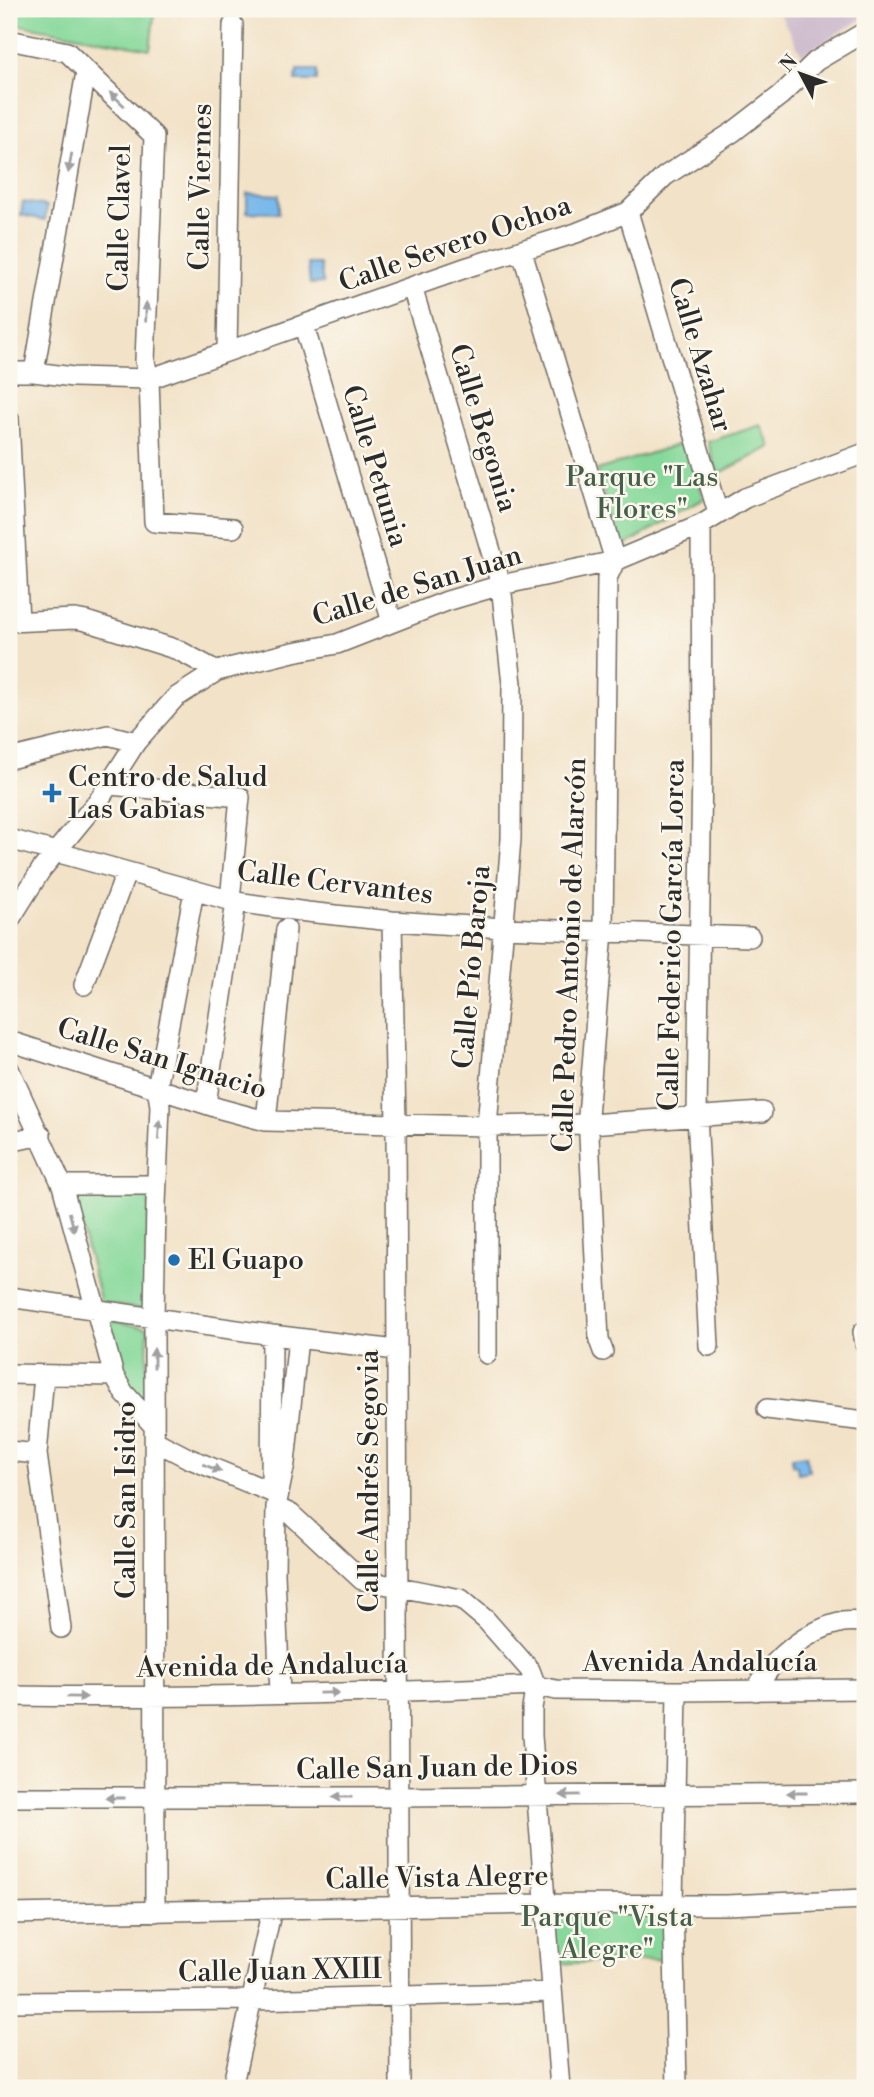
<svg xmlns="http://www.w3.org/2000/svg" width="874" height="2097" viewBox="0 0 874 2097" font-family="'Libre Bodoni',serif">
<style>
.industrial{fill:#cfbdce}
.green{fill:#85d89a;stroke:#588262;stroke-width:2}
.water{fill:#77b7eb;stroke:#51718b;stroke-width:2}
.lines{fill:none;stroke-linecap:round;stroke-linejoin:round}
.minor-casing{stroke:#716b62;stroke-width:22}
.minor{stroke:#fff;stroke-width:19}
.oneway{fill:#a0a0a0}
.poi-dot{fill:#1f6fb2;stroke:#fbf7ec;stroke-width:2.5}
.labels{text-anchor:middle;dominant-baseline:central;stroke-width:5;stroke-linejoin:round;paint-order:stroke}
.street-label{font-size:28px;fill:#2b2b2b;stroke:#fbf7ec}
.park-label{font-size:28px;fill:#465f4c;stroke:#fbf7ec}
.poi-label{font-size:28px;fill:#2b2b2b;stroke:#fbf7ec;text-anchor:start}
</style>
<rect width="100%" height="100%" fill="#fbf7ec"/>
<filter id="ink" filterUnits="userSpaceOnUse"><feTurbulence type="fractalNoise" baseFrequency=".0143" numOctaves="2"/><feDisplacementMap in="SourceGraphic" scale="14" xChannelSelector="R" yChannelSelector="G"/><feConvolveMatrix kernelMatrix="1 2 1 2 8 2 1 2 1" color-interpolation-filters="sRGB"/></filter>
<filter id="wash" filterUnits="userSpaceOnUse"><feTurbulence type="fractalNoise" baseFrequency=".00686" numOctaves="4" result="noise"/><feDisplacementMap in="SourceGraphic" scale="28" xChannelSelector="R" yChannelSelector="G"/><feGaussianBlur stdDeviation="1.57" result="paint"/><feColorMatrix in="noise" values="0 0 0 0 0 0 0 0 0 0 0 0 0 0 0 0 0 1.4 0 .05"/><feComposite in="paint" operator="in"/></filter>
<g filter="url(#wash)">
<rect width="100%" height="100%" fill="#f2e2c7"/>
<path class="industrial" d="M777,9H865V17L802,55Z"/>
<path class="green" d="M9,9H155L150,49L9,23Z
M761,425L771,447L718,474L708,442Z
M686,442L704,499C675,514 649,533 620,548L597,470Z
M72,1192H149L147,1310L101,1303Z
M106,1320L148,1328L146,1401L141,1402L119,1372Z
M673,1903L675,1959L550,1964L546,1904Z"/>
<path class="water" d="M297,70H317V81H296Z
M247,193L279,195V213L247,212Z
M23,202L47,206L45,220L21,215Z
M308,264H320L323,283L310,284Z
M806,1455L809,1471L798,1473L797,1466L793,1465L792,1457Z"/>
</g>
<g filter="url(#ink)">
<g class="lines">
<g class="minor-casing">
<path id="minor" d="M9,40L67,52L154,136L145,361L149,379L154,522L233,528
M628,212L718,513
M522,252L615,561L607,578L603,931L588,1116L599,1340L603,1351
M412,287L501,585L512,684L511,839L487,1126V1354
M304,326L392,622
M227,350L233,25
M9,372H34L73,377L149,379L468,267L576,233L628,212L665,176L733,132L781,95L816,61L865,32
M34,372L86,72
M9,419L19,621
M701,525L702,762L697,1115L709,1346
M9,622L75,619L86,621L178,650L217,671
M9,759L108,735L136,742
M110,785L240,797L230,900
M9,839L236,902L307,912L392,921L503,928L750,937
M9,921L41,870L101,797L136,742L175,698L217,671L293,652L337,644L447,601L501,585L615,561L701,525L745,498L865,453
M392,921L396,1125L400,2088
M84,985L126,873
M9,1041L221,1109L266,1121L487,1126L589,1124L762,1112
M9,1069L62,1185L114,1376L124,1393L154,1426
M206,1104L236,902
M266,1121L286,929
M9,1142L41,1135
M62,1185H156
M9,1297L272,1335L396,1350
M863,1332L865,1344
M9,1374L114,1376
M44,1375L37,1454L61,1628
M767,1409L865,1421
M155,1441L188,1458L271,1492
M9,1451L37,1454
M271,1490L272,1335
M276,1507L291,1514L362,1580L461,1599L486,1620L530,1670L536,1686L532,1708V1736L560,2088
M677,1691L673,1903L677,2088
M756,1691C770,1659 809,1629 843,1622C850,1621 858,1622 865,1622
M280,1694L275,1574L276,1507L285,1463L298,1338
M9,1696C184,1698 360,1694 536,1686L556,1690L677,1691L865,1689
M9,1797H397L865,1793
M155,1912L154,1318L156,1204L160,1106L157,1088L194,891
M9,1914L546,1904L727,1905L865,1899
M9,2002L252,2000L552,1992
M232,2088L272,1909"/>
</g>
<use href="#minor" class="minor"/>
</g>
<defs><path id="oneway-solid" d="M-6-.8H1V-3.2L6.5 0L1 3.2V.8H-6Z" transform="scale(1.75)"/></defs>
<g class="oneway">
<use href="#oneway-solid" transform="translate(117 99) rotate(-137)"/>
<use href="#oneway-solid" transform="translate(70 163) rotate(100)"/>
<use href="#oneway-solid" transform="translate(146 312) rotate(-88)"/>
<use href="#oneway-solid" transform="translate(159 1130) rotate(-87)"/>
<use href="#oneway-solid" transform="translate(72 1222) rotate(75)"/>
<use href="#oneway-solid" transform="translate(154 1358) rotate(-90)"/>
<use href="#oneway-solid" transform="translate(212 1468) rotate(22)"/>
<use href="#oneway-solid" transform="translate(329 1693) rotate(-1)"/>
<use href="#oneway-solid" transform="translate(77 1697) rotate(1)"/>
<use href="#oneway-solid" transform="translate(797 1793) rotate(180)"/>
<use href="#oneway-solid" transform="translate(570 1795) rotate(179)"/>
<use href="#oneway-solid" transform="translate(342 1797) rotate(180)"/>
<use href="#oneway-solid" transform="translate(115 1798) rotate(-180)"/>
</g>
</g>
<g class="poi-dot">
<path d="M48.5 782.5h7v7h7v7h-7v7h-7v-7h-7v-7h7z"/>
<circle cx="174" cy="1260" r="7"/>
</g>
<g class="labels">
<g class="street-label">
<text transform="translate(201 187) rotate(-89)">Calle Viernes</text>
<text transform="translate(120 218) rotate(-89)">Calle Clavel</text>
<text transform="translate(455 244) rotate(-19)">Calle Severo Ochoa</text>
<text transform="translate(700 355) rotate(73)">Calle Azahar</text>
<text transform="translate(483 428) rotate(73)">Calle Begonia</text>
<text transform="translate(375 466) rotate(73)">Calle Petunia</text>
<text transform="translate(417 586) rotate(-17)">Calle de San Juan</text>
<text transform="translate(335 883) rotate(7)">Calle Cervantes</text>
<text transform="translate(672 935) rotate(-89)">Calle Federico García Lorca</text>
<text transform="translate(570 955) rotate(-88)">Calle Pedro Antonio de Alarcón</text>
<text transform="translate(472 967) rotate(-85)">Calle Pío Baroja</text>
<text transform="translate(162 1059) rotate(17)">Calle San Ignacio</text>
<text transform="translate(369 1481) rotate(-90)">Calle Andrés Segovia</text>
<text transform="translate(126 1500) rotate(-90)">Calle San Isidro</text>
<text x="700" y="1662">Avenida Andalucía</text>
<text transform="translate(272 1666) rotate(-1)">Avenida de Andalucía</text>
<text transform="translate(437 1768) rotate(-1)">Calle San Juan de Dios</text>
<text transform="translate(437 1878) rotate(-1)">Calle Vista Alegre</text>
<text transform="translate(280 1971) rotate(-1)">Calle Juan XXIII</text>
</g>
<g class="park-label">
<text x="642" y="477">Parque "Las<tspan x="642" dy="32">Flores"</tspan></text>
<text x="607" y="1917">Parque "Vista<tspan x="607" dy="32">Alegre"</tspan></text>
</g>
<g class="poi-label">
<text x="68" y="777">Centro de Salud<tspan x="68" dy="32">Las Gabias</tspan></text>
<text x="188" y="1260">El Guapo</text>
</g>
</g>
<rect width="874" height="2097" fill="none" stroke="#fbf7ec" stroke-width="35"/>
<g transform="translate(801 74) rotate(311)" stroke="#fbf7ec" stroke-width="5" paint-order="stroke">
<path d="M0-5L12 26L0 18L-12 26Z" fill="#2b2b2b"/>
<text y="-10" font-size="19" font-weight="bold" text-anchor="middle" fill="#2b2b2b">N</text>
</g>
</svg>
